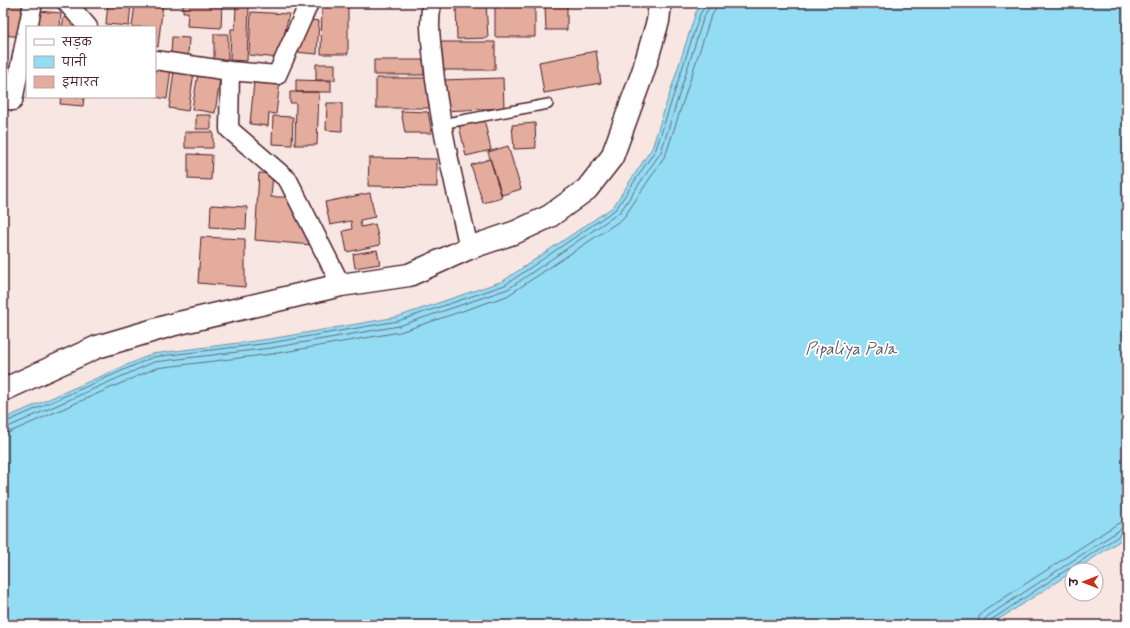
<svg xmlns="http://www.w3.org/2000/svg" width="1130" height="628" viewBox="0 0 1130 628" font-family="Mynerve,'Playpen Sans Deva',sans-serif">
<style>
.water{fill:#92dcf4;stroke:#7590a4}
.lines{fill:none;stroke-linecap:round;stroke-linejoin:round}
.shore{stroke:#676b7b;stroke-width:1}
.building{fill:#e4ac9c;stroke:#4a1f2b}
.service-casing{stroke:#4a1f2b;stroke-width:12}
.minor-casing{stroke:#4a1f2b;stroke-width:21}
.tertiary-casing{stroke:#4a1f2b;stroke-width:25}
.service{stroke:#fff;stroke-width:9}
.minor{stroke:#fff;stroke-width:18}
.tertiary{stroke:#fff;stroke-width:22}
.labels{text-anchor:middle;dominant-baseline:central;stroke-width:4;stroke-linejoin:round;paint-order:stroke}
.water-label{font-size:17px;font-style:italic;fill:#605867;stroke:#fff}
</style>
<rect width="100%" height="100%" fill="#f7e6e1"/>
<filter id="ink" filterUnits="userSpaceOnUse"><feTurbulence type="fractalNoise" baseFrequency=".025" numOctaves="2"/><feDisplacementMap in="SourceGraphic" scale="8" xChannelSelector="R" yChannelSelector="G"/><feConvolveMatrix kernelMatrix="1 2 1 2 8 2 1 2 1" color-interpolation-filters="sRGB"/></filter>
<g filter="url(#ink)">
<path class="water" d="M702,3H1127V536L1075,570H1072V572L990,625H3V419L152,354L270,339L397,317L503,281L613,207L652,148L696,12Z"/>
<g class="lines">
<path class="shore" d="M3,422H6L153,357L270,343L398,321L505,285L616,209L656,149L700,14L705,6V3
M3,427H8L154,362L271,348L399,326L508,289L620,212L661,152L704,16L709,8L710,3
M3,433L10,432L156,368L272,354L400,332L507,296L621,220L625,216L666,154L710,19L715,10L716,3
M978,625L979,617L984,611L1117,524L1122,522H1127
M984,625V620L988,616L1121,529L1127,528
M989,625V622L991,620L1068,569L1072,568L1075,565L1123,533H1127"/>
</g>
<path class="building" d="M3,3H28L23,37L3,35Z
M108,3H131L129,26L106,24Z
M135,3H163L158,47L155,46V27H132Z
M183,3H222L221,28L187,26L188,12H183Z
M322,3H348V54H321Z
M486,3L488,38L457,39L456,4Z
M495,5H535V37H495Z
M567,5V30H546L545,6Z
M236,6H249L247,61L230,60L231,29H235Z
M37,11L61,13L60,27H35Z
M251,12L289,14L279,58L249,55Z
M64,17L74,20L80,27H62Z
M309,20L319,21L317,54L294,52Z
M214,34H228V60H214Z
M172,37L189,38L188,56L171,55Z
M440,42H495V70H440Z
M596,51L601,83L544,93L539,62Z
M374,60H424V75H374Z
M316,64H335V80H316Z
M155,67L171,69L167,99L155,97Z
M174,71L194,73L188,111L169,108Z
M198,74L220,78L215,113L192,109Z
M376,78H430V108H376Z
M503,78L504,108L443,111L442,80Z
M296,80L331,81V92H296Z
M280,81L276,114L269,113L268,126L250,124L254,82Z
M290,92H319L317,145H295L296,103H290Z
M61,97H84L83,106L60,104Z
M327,103H342V131L326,130Z
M401,111L428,112L432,133H405Z
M196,115H211V129H196Z
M273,116L293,117L292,145L272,144Z
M484,119L491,150L466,156L459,125Z
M535,123L536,148L514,149L512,125Z
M185,132H213V148H185Z
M508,146L521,189L502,195L488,152Z
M188,154L212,155L211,180L188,179Z
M369,158L437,159V187L368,186Z
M490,159L502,198L483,203L471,165Z
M259,173L273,174L271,197H293L312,245L255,240Z
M370,193L375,217L360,220L361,227L375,224L380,245L347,252L343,231L352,229L351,221L330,225L325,202Z
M211,205L247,207L246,229L210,227Z
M201,237L245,239V287L198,283Z
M377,250L380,264L355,268L353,254Z"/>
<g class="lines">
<g class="service-casing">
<path id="service" d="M441,124L548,104"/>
</g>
<g class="minor-casing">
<path id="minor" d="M67,3L88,27
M432,3C428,22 431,41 433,61C439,124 455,186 469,248
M28,27L33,3
M155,60L230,71L229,129L288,180L341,285
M230,71L277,75L309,3
M13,101L27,31"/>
</g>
<g class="tertiary-casing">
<path id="tertiary" d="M3,390L97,347L175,324L341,285L409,275L469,248L516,232L550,216L587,189L612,157L643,72L658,21L660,3"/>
</g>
<use href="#service" class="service"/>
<use href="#minor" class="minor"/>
<use href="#tertiary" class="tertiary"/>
</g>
</g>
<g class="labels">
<g class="water-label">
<text x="851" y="349">Pipaliya Pala</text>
</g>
</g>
<rect width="1130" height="628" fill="none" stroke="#fff" stroke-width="16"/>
<rect x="8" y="8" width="1114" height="612" fill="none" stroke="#4a1f2b" stroke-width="1.5" filter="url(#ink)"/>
<rect x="26" y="26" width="130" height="72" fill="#ffffff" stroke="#b7a5aa"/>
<rect x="34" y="39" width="20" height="6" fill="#ffffff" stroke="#b7a5aa"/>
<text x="62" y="46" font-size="12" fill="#4a1f2b">सड़क</text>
<rect x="34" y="56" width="20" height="12" fill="#92dcf4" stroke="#b7a5aa"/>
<text x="62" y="66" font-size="12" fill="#4a1f2b">पानी</text>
<rect x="34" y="76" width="20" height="12" fill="#e4ac9c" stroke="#b7a5aa"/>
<text x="62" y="86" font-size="12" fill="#4a1f2b">इमारत</text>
<g transform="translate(1084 582) rotate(270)"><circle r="19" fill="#ffffff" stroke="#b7a5aa"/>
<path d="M0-3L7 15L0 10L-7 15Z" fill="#c8321e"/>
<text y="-6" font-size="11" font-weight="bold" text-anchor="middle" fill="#4a1f2b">उ</text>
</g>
</svg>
